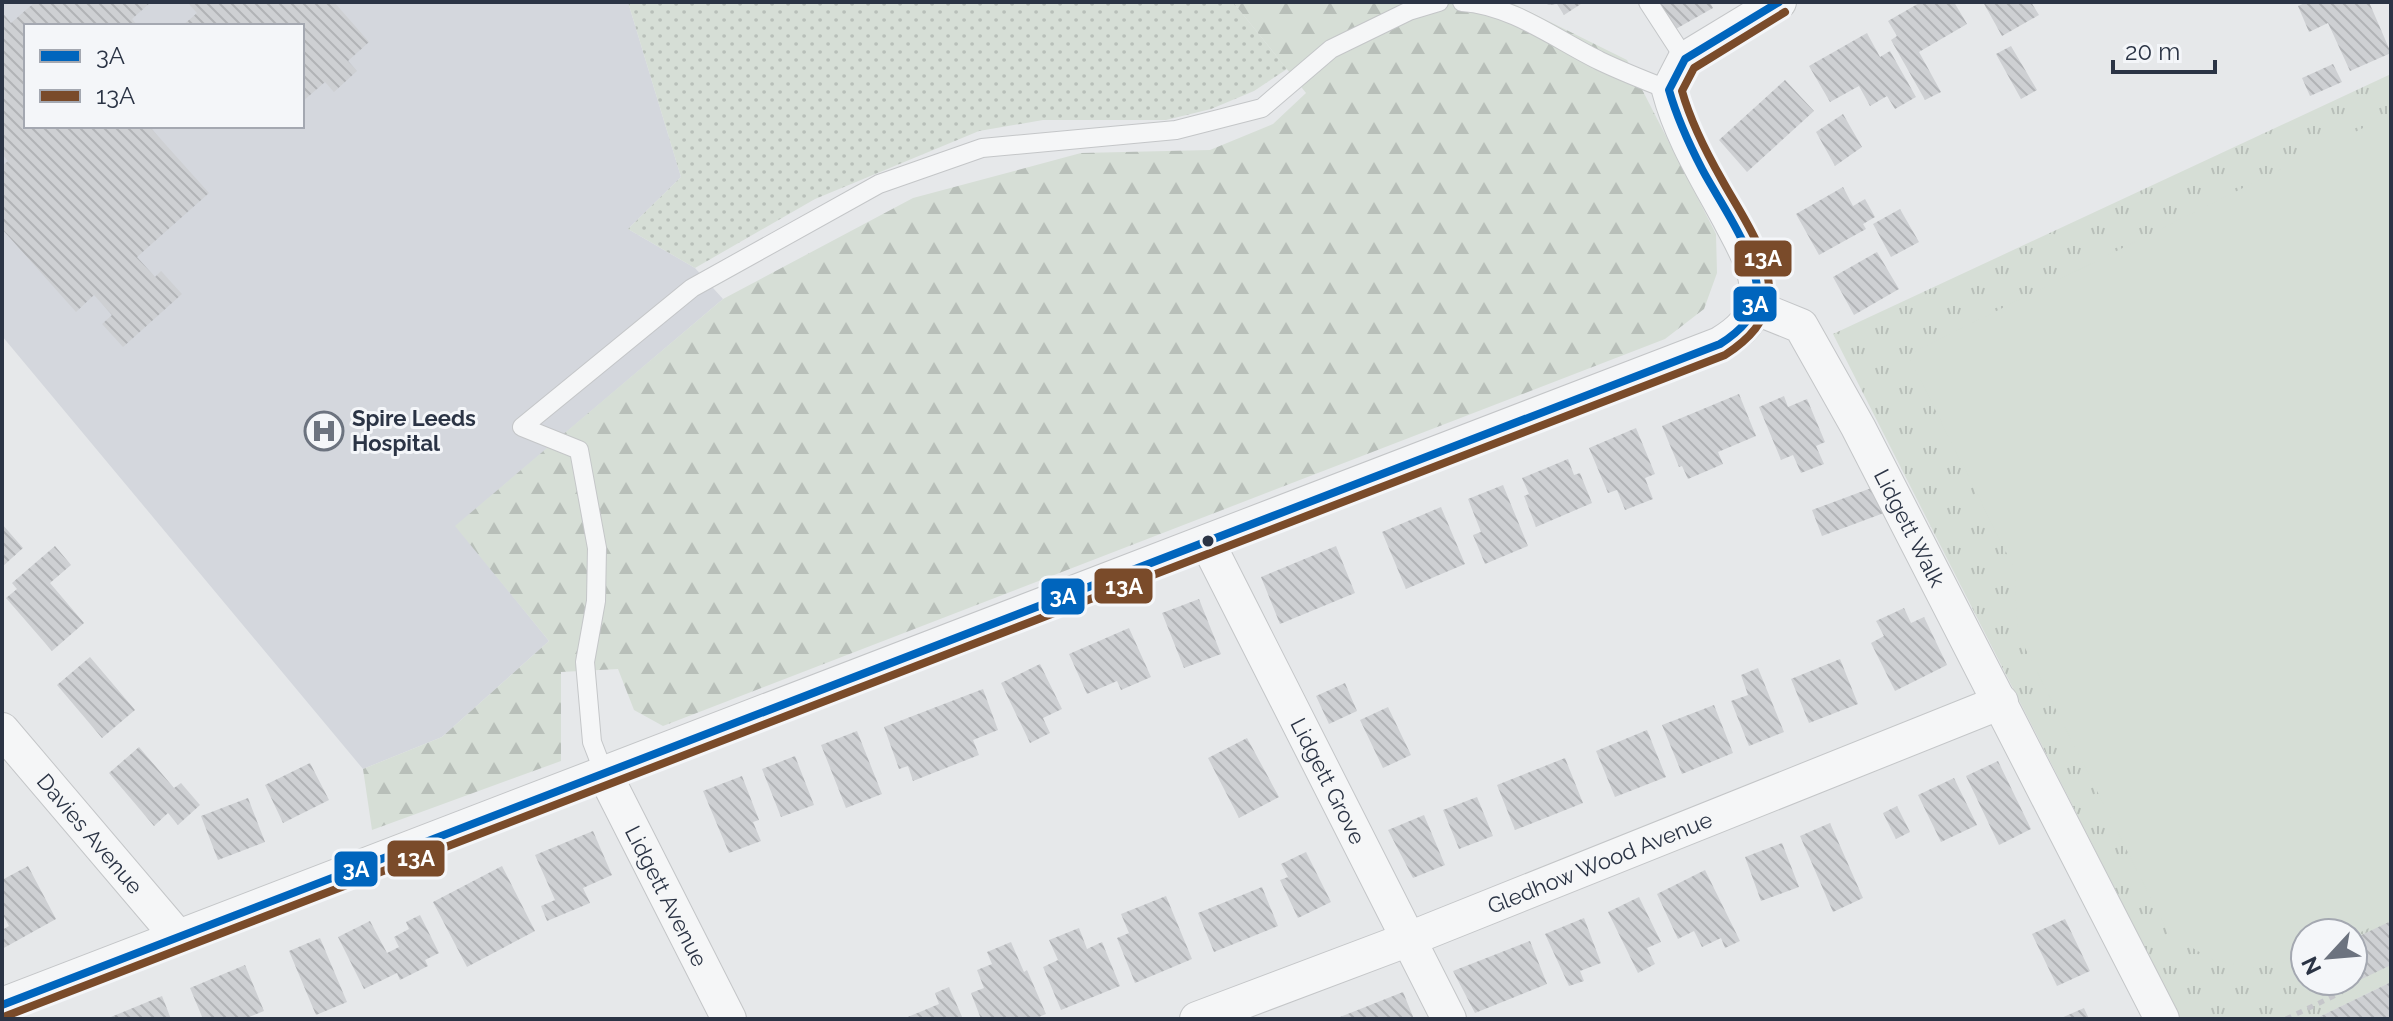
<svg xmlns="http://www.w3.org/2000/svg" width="2393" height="1021" viewBox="0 0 2393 1021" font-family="Raleway,sans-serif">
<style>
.built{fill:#d4d7dd;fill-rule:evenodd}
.grass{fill:url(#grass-dots)}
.forest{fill:url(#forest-firs)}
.park{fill:url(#park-tufts);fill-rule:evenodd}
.pitch{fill:#d6ded6}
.building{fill:url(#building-back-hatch)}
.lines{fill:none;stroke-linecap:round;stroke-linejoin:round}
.service-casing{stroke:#c4c6c8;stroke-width:20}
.minor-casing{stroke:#c4c6c8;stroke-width:36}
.path{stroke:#c5c6ca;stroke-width:5;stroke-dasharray:6 6;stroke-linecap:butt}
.service{stroke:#f5f6f7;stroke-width:18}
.minor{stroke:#f5f6f7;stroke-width:34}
.bus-1-casing{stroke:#f4f6f9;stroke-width:14}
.bus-2-casing{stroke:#f4f6f9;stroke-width:14}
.bus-1{stroke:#0065bd;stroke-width:8}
.bus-2{stroke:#7a4b2a;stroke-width:8}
.bus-dot{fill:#2b3445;stroke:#f4f6f9;stroke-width:3}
.labels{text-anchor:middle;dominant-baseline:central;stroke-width:6;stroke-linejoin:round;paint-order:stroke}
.poi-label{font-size:22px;font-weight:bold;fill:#2b3445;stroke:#f4f6f9;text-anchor:start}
.street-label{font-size:22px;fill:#2b3445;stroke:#f4f6f9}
.line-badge{stroke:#f4f6f9;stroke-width:3}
.badge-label{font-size:22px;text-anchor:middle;font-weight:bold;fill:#fff}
</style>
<defs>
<pattern id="grass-dots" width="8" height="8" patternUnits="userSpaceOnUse" patternTransform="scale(2)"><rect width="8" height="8" fill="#d6ded6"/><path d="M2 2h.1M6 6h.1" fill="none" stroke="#b8bfb9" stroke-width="1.8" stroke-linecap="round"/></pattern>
<pattern id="forest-firs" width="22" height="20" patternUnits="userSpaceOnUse" patternTransform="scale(2)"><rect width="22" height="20" fill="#d6ded6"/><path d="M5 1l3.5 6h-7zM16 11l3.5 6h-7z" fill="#b8bfb9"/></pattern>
<pattern id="park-tufts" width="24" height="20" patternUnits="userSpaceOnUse" patternTransform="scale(2)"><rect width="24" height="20" fill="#d6ded6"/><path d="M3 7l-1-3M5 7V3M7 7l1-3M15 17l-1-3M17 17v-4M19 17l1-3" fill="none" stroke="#b8bfb9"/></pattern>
<pattern id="building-back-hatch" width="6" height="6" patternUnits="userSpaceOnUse" patternTransform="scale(2)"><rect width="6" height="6" fill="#ced0d3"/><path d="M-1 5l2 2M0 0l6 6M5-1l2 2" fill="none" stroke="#b1b3b6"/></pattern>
</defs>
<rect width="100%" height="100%" fill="#e6e8ea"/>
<path class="built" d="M2,2H628L681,177L628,229L695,268L723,299L456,526L549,641L442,737L363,769L2,336ZM26,26H302V126H26Z"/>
<path class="grass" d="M628,2H1233L1287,69L1254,91L1211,109L1166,120H1043L979,131L815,199L695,268L628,229L681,177Z"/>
<path class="forest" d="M1233,2H1510L1627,60L1716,234L1717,273L1704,309L1665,339L663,726L634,710L618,669L561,672V761L372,830L363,769L442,737L549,641L455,526L723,299L913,198L1081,153L1210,150L1273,124L1306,93Z"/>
<path class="park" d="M2391,74V982L2315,1019H2181L1833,334ZM2305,933H2353V981H2305Z"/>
<path class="pitch" d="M2391,114V917L2353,936V933H2305V958L2254,968L2213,960L2169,934L2018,634L2015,586L2017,574L1908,355Z"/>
<path class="building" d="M35,2H151L132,19L138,26H26V126H149L209,193L137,257L155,277L161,271L182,294L123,347L102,324L112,315L94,295L76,312L2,229V166L8,161L2,154V12L11,23Z
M187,2H204L206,4L208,2H334L369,42L348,61L357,71L334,92L325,82L302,102V26H182L197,13Z
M1542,2H1584L1564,15L1557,4L1549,5Z
M1658,2H1710L1713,8L1674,30Z
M1921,2H1954L1967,24L1919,52L1941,92L1925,100L1891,40L1897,36L1888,21Z
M1983,2H2031L2039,15L2002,36Z
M2307,2H2369L2391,53L2350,71L2328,23L2309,32L2298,6Z
M1867,33L1880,57L1890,51L1916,97L1895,109L1887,96L1870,106L1859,86L1830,102L1809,66Z
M2011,46L2037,90L2021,99L1996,54Z
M2333,64L2342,82L2310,96L2302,78Z
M1785,80L1814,111L1747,172L1719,140Z
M1843,114L1862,147L1835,166L1816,132Z
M1843,187L1853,206L1865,199L1875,217L1863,224L1866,229L1819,255L1796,214Z
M1900,209L1919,242L1891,257L1873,224Z
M1877,252L1899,289L1854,315L1833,277Z
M1739,394L1756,436L1718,452L1723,464L1688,479L1682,466L1679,467L1662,426Z
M1784,396L1788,407L1807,399L1825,442L1816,446L1824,464L1801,473L1793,455L1781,460L1759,407Z
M1636,428L1655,474L1645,478L1653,499L1625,510L1617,490L1608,493L1589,448Z
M1568,459L1574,475L1580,473L1592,503L1536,527L1524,496L1529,494L1522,478Z
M1503,485L1528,546L1485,564L1473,535L1481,532L1468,499Z
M1874,487L1884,513L1822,536L1812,510Z
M1441,507L1465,564L1406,589L1382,532Z
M2,524L23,548L2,567Z
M55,546L71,565L50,583L84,623L52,651L6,598L17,589L12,583Z
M1336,546L1355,593L1280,624L1261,577Z
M1199,599L1221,654L1184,668L1162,613Z
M1904,608L1911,623L1924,617L1947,665L1895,691L1871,643L1884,636L1876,621Z
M1129,628L1151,677L1121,690L1117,681L1087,694L1069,654Z
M90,657L135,710L102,738L57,685Z
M1840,659L1858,704L1809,723L1791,679Z
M1040,664L1062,709L1043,718L1050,733L1030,743L1001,683Z
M1758,668L1784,732L1749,746L1731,701L1748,695L1741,675Z
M1345,683L1357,711L1329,724L1316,696Z
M983,689L998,730L973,740L979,755L913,781L908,766L899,769L884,727Z
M1714,705L1733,753L1682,774L1662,725Z
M1388,707L1411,755L1383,768L1360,720Z
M1647,730L1666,777L1615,797L1596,751Z
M857,731L882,794L846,808L821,745Z
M1247,738L1279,797L1239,818L1208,758Z
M139,747L174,788L181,783L200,805L178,825L168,813L154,826L109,773Z
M795,756L814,805L781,817L762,769Z
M1565,758L1583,803L1515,830L1497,785Z
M1998,761L2031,829L1999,845L1966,776Z
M310,763L329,800L283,823L265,785Z
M742,776L759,820L753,822L761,841L729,853L703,791Z
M1954,778L1977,825L1941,842L1918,795Z
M1477,797L1493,836L1459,849L1443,810Z
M248,798L265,842L218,860L201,816Z
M1897,806L1910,832L1896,839L1883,813Z
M1424,815L1445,865L1413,878L1388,830Z
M1830,823L1863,898L1833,912L1800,836Z
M593,831L612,875L583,888L590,903L547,921L541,906L555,900L535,855Z
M1782,843L1799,887L1761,901L1745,857Z
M1306,852L1331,902L1298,918L1280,880L1288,877L1281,864Z
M28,866L56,919L2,949V930L9,926L2,913V880Z
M502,866L535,931L467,967L433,902Z
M1705,870L1740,941L1725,948L1721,938L1702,947L1694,931L1678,939L1657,894Z
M1262,887L1278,926L1214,952L1198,913Z
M1166,896L1192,959L1135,983L1117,938L1129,933L1121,914Z
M1639,897L1661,942L1647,948L1655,964L1638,973L1608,912Z
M420,915L439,953L425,960L428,966L400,980L397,973L364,989L338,937L370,921L387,953L399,947L394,937L409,929L406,922Z
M1584,918L1601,963L1580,971L1584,981L1569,986L1545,934Z
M2065,919L2090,971L2057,986L2032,934Z
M2391,921V965L2339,990L2335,981H2353V939Z
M1079,928L1087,949L1102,942L1120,986L1061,1010L1043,967L1058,960L1049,940Z
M320,938L347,1002L316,1015L289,951Z
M1530,941L1547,984L1475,1013L1453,971Z
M1011,942L1024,972L1027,970L1046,1014L1034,1019H981L971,993L984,988L977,970L992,964L987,952Z
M245,965L264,1011L244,1019H203L190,988Z
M2391,982V1019H2315L2323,1015Z
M949,987L963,1019H903L939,1004L935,993Z
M1403,992L1414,1019H1335Z
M162,996L171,1019H106Z
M2084,1008L2089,1019H2059Z"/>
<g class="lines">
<g class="service-casing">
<path id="service" d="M1462,2C1512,5 1557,40 1600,61C1623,72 1646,81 1669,90
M1648,2L1685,59
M604,773L592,742L585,662L596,601L597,548L579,450L522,427L692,288L879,184L982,148L1176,130L1262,108L1331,49L1409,11L1439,2"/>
</g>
<g class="minor-casing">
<g id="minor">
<path id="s1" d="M1754,307L1801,326L1858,427L2162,1019"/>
<path id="s2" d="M1207,542L1449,1019"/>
<path id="s3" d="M2,730L178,937"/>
<path id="s4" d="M604,773L729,1019"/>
<path d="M2,1005L1720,344C1740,332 1756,318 1757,292C1757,266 1740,240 1729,218C1707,177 1681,136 1669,90L1685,59L1779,2"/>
<path id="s5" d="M1197,1019L1409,939L2001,702"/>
</g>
</g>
<path class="path" d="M2286,1019L2340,993"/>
<use href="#service" class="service"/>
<use href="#minor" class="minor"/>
<g class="bus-1-casing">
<path id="bus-1" d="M2,1005L1720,344C1739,332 1757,316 1757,291C1757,253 1720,203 1702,169C1689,144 1677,118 1669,90L1685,59L1779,2"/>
</g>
<g class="bus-2-casing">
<path id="bus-2" d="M6,1016L1725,355C1748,340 1768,321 1769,292C1770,253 1740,213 1722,180C1706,152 1691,123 1682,91L1694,68L1785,12"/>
</g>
<use href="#bus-1" class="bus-1"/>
<use href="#bus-2" class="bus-2"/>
</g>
<defs>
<g id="hospital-ring" transform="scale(2)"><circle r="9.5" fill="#f4f6f9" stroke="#6c737f" stroke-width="1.5"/><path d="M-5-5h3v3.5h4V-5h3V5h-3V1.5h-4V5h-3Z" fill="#6c737f"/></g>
</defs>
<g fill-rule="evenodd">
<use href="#hospital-ring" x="324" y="431"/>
</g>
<circle class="bus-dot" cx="1208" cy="541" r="7"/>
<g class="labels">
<g class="poi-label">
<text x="352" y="418">Spire Leeds<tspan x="352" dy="25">Hospital</tspan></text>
</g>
<g class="street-label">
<text stroke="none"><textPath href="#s1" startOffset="280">Lidgett Walk</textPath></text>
<text stroke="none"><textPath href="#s2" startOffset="268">Lidgett Grove</textPath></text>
<text stroke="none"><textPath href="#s3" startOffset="136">Davies Avenue</textPath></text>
<text stroke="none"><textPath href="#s5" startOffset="432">Gledhow Wood Avenue</textPath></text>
<text stroke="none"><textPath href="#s4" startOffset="138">Lidgett Avenue</textPath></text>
</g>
</g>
<g class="line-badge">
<rect x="1733" y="239" width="60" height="39" rx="8" fill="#7a4b2a"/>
<rect x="1732" y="285" width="46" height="38" rx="8" fill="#0065bd"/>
<rect x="1093" y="567" width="61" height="38" rx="8" fill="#7a4b2a"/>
<rect x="1040" y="577" width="46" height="39" rx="8" fill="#0065bd"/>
<rect x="386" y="839" width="60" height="39" rx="8" fill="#7a4b2a"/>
<rect x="333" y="850" width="46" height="38" rx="8" fill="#0065bd"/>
</g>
<g class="badge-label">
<text x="1763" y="266">13A</text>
<text x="1755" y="312">3A</text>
<text x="1124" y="594">13A</text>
<text x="1063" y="604">3A</text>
<text x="416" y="866">13A</text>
<text x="356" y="877">3A</text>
</g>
<rect width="2393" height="1021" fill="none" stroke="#2b3445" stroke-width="8"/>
<rect x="24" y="24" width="280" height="104" fill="#f4f6f9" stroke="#a4a8b1" stroke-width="2"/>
<rect x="40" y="50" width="40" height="12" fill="#0065bd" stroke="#a4a8b1" stroke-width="2"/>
<text x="96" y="64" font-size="24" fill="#2b3445">3A</text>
<rect x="40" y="90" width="40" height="12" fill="#7a4b2a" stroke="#a4a8b1" stroke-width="2"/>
<text x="96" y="104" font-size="24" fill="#2b3445">13A</text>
<g transform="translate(2329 957) rotate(244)"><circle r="38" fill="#f4f6f9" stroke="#a4a8b1" stroke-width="2"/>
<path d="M0-6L14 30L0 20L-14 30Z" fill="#6c737f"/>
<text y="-12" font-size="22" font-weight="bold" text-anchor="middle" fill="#2b3445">N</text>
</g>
<path d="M2113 60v12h102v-12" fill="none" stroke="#2b3445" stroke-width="4"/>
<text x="2125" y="60" font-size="24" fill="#2b3445" stroke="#f4f6f9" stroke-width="6" paint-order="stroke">20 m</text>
</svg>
